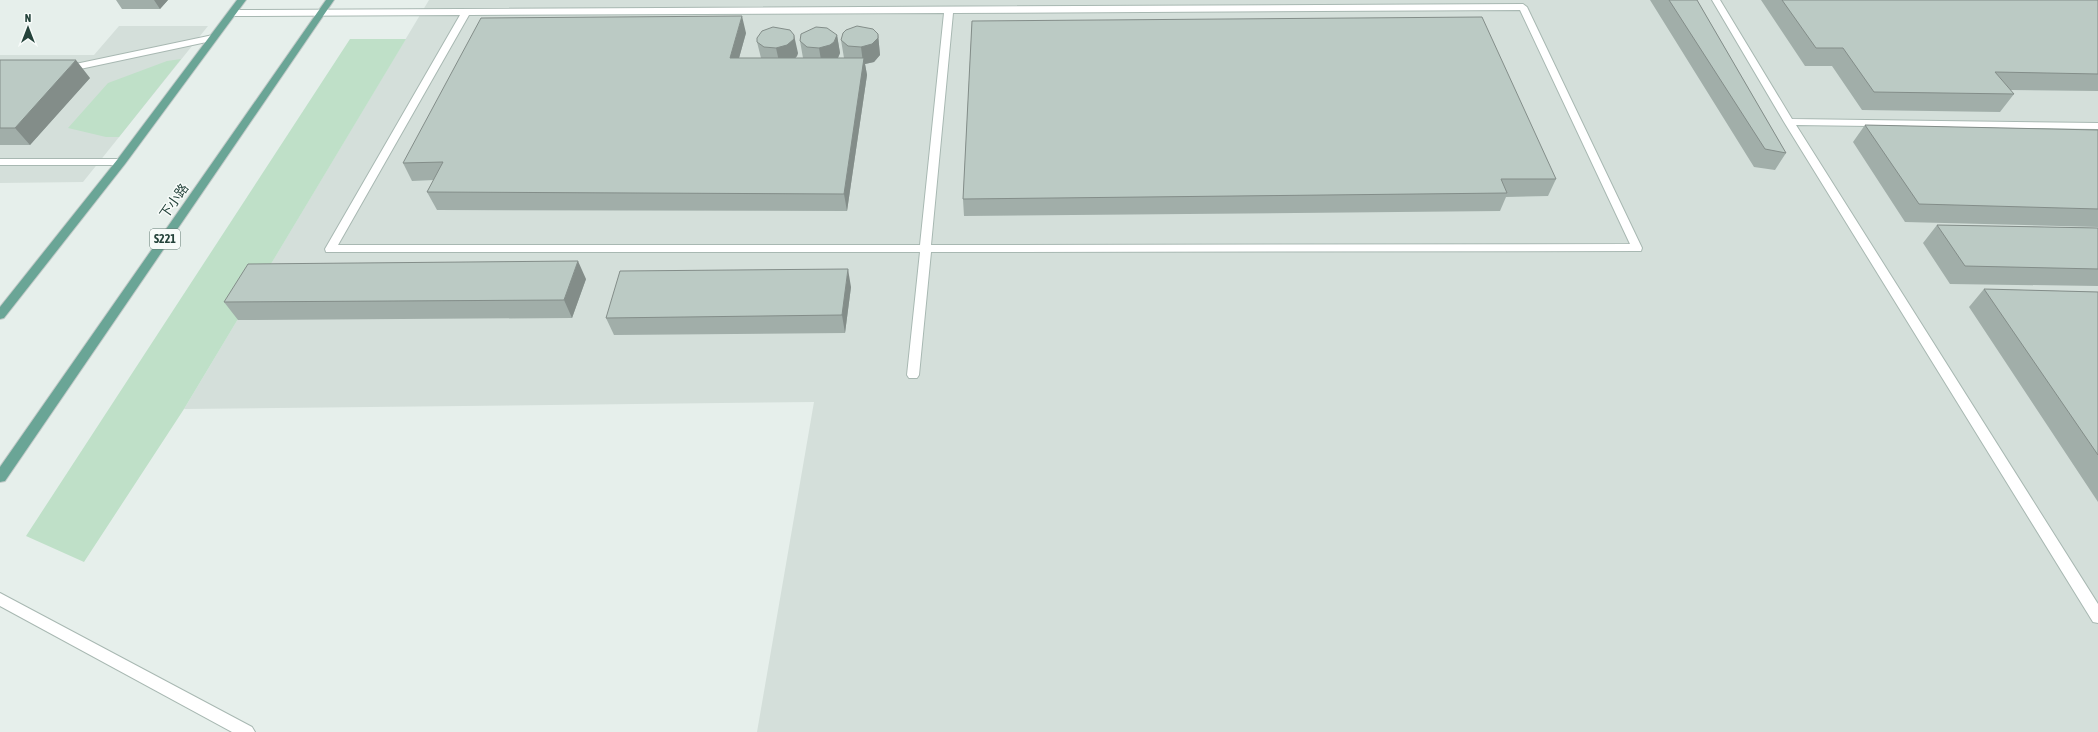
<svg xmlns="http://www.w3.org/2000/svg" width="2098" height="732" viewBox="0 0 2098 732" font-family="'Asap Condensed','Noto Sans SC',sans-serif">
<style>
.built{fill:#d4dfda}
.green{fill:#bfe0c8}
.lines{fill:none;stroke-linecap:round;stroke-linejoin:round}
.minor-casing{stroke:#a8b8b2;stroke-width:2}
.major-casing{stroke:#c2cac8;stroke-width:2}
.minor{fill:#fff;fill-rule:evenodd}
.major{fill:#6aa596;fill-rule:evenodd}
.wall{fill:#a1aea9}
.shaded-wall{fill:#838d89}
.building{fill:#bbcac4;stroke:#838d89}
.labels{text-anchor:middle;dominant-baseline:central;stroke-width:3;stroke-linejoin:round;paint-order:stroke}
.shield{fill:#f7fbf9;stroke:#637a73;stroke-width:1}
.shield-label{font-size:12px;font-weight:bold;fill:#24423a}
.street-label{font-size:13px;fill:#24423a;stroke:#f7fbf9}
</style>
<rect width="100%" height="100%" fill="#e6efeb"/>
<path class="built" d="M429,0H2098V732H757L814,402L184,409Z
M119,26H208L83,182L0,183V55H94Z"/>
<path class="green" d="M350,39H406L184,409L84,562L26,536Z
M181,59L119,137H106L68,128L108,83L167,61Z"/>
<g class="lines">
<g class="minor-casing">
<path id="minor" d="M1712,0H1720L1792,119L2098,123V129L1796,125L2098,604V623L2093,622L1784,122Z
M1523,4L1527,7L1642,248L1641,251L931,252L919,375L917,378H909L907,375L920,252H326L325,249L460,15L232,16L228,13L232,10ZM1520,10L1630,244L931,245L953,13ZM944,13L920,245H338L469,15Z
M213,35L216,36V40L66,72L61,69L66,66Z
M0,159H121L126,162L121,165H0Z
M0,593L252,727L255,732H232L0,606Z"/>
</g>
<g class="major-casing">
<path id="major" d="M237,0H246L125,164L4,318L0,319V307L117,160Z
M326,0H334L5,481L0,482V467Z"/>
</g>
<use href="#minor" class="minor"/>
<use href="#major" class="major"/>
</g>
<path class="wall" d="M116,0H168L160,9H122Z
M1650,0H1697L1786,153L1775,170L1754,167Z
M1761,0H2098V91L2010,90L2014,94L2000,112L1862,110L1832,66H1805Z
M972,21L1556,179L1548,196L1506,197L1500,211L964,216L963,199Z
M746,33L739,58H761L757,42L798,53L797,56L795,58H803L800,41L837,35L840,53L838,58H844L841,40L878,34L880,55L874,62L865,64L867,75L847,211L437,210L427,192L434,180L412,181L403,163Z
M0,60L90,78L30,145H0Z
M1865,125L2098,130V227L1905,222L1853,142Z
M1937,225L2098,228V286L1950,284L1923,243Z
M586,279L572,318L238,320L224,302Z
M851,287L845,333L614,335L606,318Z
M1984,289L2098,292V502L1969,307Z"/>
<path class="shaded-wall" d="M154,0H168L160,9Z
M742,16L746,33L734,76L730,58Z
M878,34L880,55L874,62L865,64L867,75L847,211L844,194L863,63L861,47Z
M794,35L798,53L797,56L791,63L780,66L776,48Z
M837,35L840,53L837,60L822,66L819,48Z
M76,60L90,78L30,145L15,128Z
M578,261L586,279L572,318L564,300Z
M848,269L851,287L845,333L842,315Z"/>
<path class="building" d="M1669,0H1697L1786,153L1765,149Z
M1782,0H2098V74L1995,72L2014,94L1874,92L1843,48H1816Z
M742,16L730,58H864L844,194L427,192L443,162L403,163L481,18Z
M1482,17L1556,179H1501L1507,193L963,199L972,21Z
M857,26L873,29L878,34V38L872,44L861,47L848,46L841,40L843,33L846,30Z
M773,27L790,30L794,35V39L787,45L776,48L764,47L757,42V38L762,31Z
M816,27L827,28L837,35L834,42L830,45L819,48L807,47L800,41L801,34Z
M0,60H76L15,128H0Z
M1865,125L2098,130V209L1919,204Z
M1937,225L2098,228V269L1965,266Z
M578,261L564,300L224,302L248,264Z
M848,269L842,315L606,318L620,271Z
M1984,289L2098,292V455Z"/>
<g class="labels">
<rect class="shield" x="150" y="229" width="30" height="20" rx="3"/>
<g class="shield-label">
<text x="165" y="239">S221</text>
</g>
<g class="street-label">
<text transform="translate(174 201) rotate(-55)">下小路</text>
</g>
</g>
<g transform="translate(28 28)" stroke="#f7fbf9" stroke-width="3" paint-order="stroke">
<path d="M0-3L7 15L0 10L-7 15Z" fill="#24423a"/>
<text y="-6" font-size="11" font-weight="bold" text-anchor="middle" fill="#24423a">N</text>
</g>
</svg>
